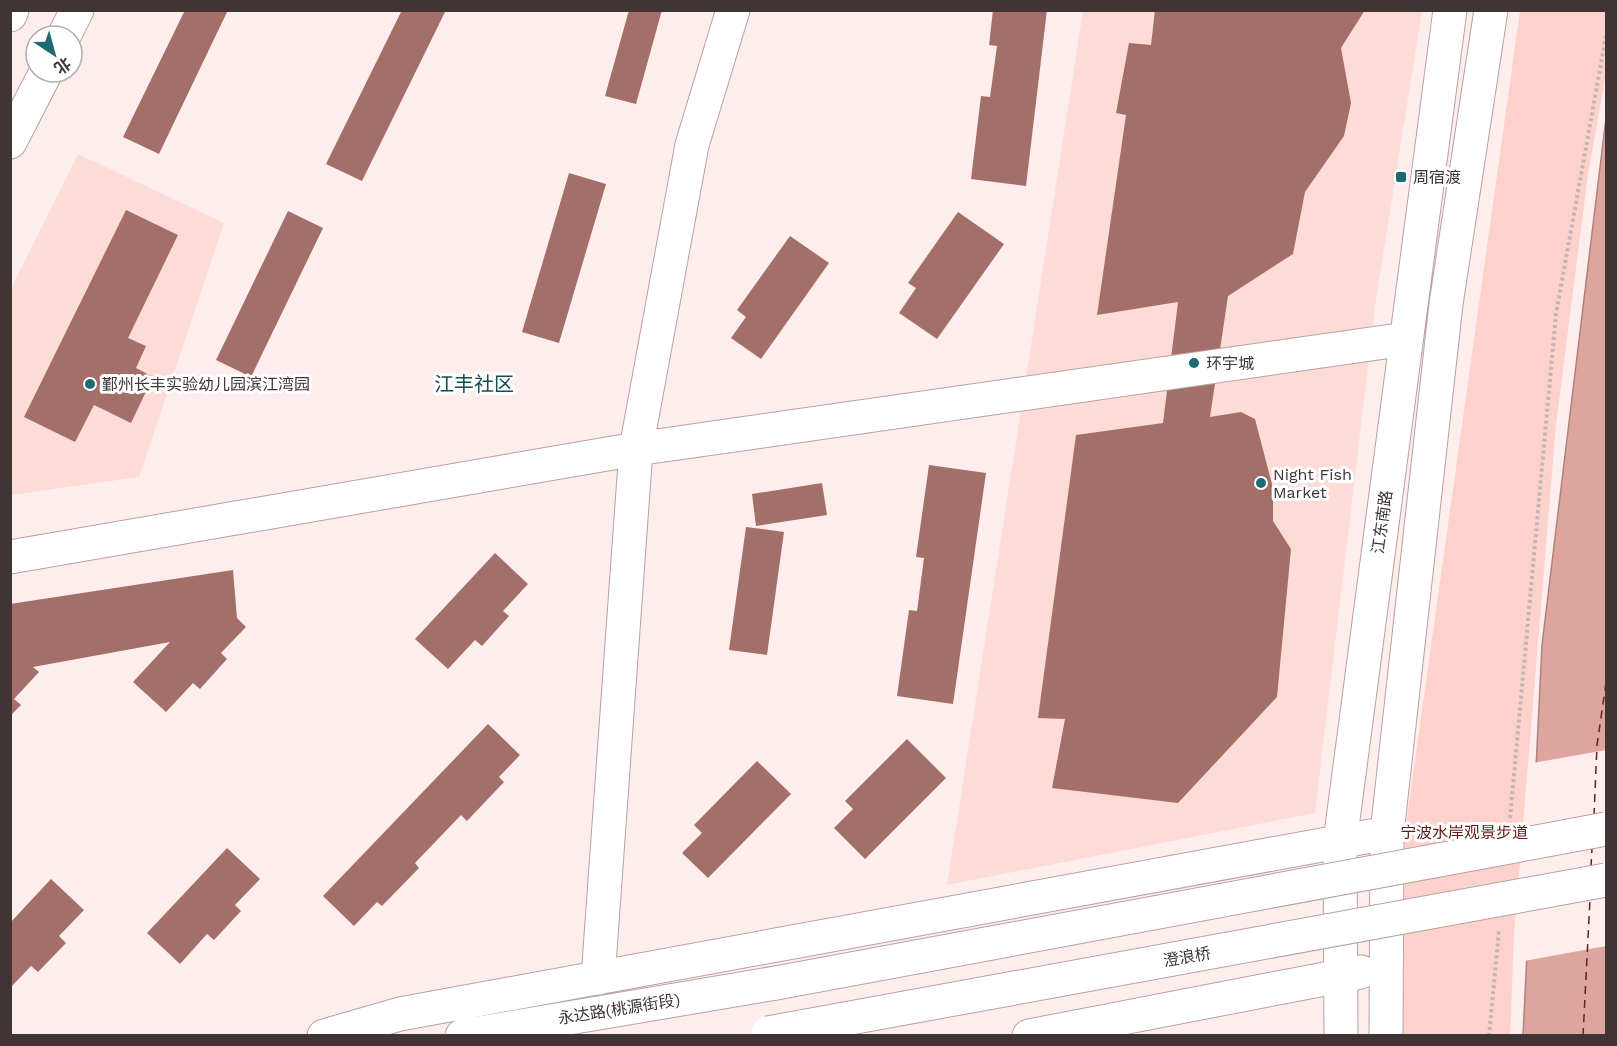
<svg xmlns="http://www.w3.org/2000/svg" width="1617" height="1046" viewBox="0 0 1617 1046" font-family="'Work Sans','Noto Sans SC',sans-serif">
<style>
.built{fill:#fddcd8}
.green{fill:#fdd1cc}
.water{fill:#dea49e;stroke:#ae837e;stroke-width:1.5}
.pier{fill:#fdedec}
.lines{fill:none;stroke-linecap:round;stroke-linejoin:round}
.ferry{stroke:#66201f;stroke-width:1.5;stroke-dasharray:8 6;stroke-linecap:butt}
.building{fill:#a56f69}
.minor-casing{stroke:#b9a19f;stroke-width:35}
.major-casing{stroke:#b9a19f;stroke-width:35}
.path{stroke:#c3b5b4;stroke-width:4;stroke-dasharray:3 3;stroke-linecap:butt}
.minor{stroke:#fff;stroke-width:33}
.major{stroke:#fff;stroke-width:33}
.major-bridge-casing{stroke:#b9a19f;stroke-width:35;stroke-linecap:butt}
.major-bridge{stroke:#fff;stroke-width:33}
.poi-dot{fill:#1e6a72;stroke:#fff;stroke-width:2}
.labels{text-anchor:middle;dominant-baseline:central;stroke-width:6;stroke-linejoin:round;paint-order:stroke}
.poi-label{font-size:16px;fill:#3f3534;stroke:#fff;text-anchor:start}
.street-label{font-size:16px;fill:#3f3534;stroke:#fff}
.park-label{font-size:16px;fill:#5e1918;stroke:#fff}
.quarter-label{font-size:20px;fill:#104d54;stroke:#fff}
</style>
<rect width="100%" height="100%" fill="#fdedec"/>
<path class="built" d="M1083,11H1422L1376,299L1315,813L947,885Z
M78,154L224,223L139,477L11,495L10,291Z"/>
<path class="green" d="M1520,11H1606V74L1588,174L1556,424L1514,934L1510,1035L1403,1036L1405,832Z"/>
<path class="water" d="M1606,118V1035L1523,1036L1542,645Z"/>
<path class="pier" d="M1606,750V946L1524,961L1533,763Z"/>
<g class="lines">
<path class="ferry" d="M1594,816L1597,745L1606,683
M1591,867L1592,848
M1583,1036L1590,899"/>
</g>
<path class="building" d="M185,10H228L159,154L123,137Z
M402,10H446L362,181L326,164Z
M629,10H662L636,104L605,96Z
M993,10H1047L1026,186L971,179L981,96L990,97L997,46L989,45Z
M1155,10H1365L1341,48L1351,103L1344,136L1305,192L1293,254L1228,296L1210,417L1241,412L1255,419L1273,488V521L1291,549L1277,697L1178,803L1052,788L1065,719L1038,718L1076,435L1163,423L1178,302L1097,315L1126,115L1116,113L1129,43L1151,45Z
M569,173L606,184L559,343L522,332Z
M126,210L178,235L128,338L146,346L136,368L153,377L131,423L94,405L75,442L24,417Z
M288,211L323,228L251,377L216,360Z
M958,212L1004,244L937,339L899,313L916,288L908,283Z
M790,236L829,263L761,359L731,338L746,317L737,310Z
M929,465L986,473L953,704L897,696L909,610L917,611L924,558L916,557Z
M822,483L827,515L756,526L752,494Z
M746,527L784,532L767,655L729,650Z
M495,553L528,584L503,611L509,616L482,646L475,640L448,669L415,639Z
M233,570L237,618L246,627L221,653L227,659L200,689L193,683L166,712L133,682L170,642L33,667L39,672L14,699L21,705L10,716V604Z
M488,724L520,755L499,777L504,782L467,821L461,815L415,863L419,868L382,906L377,902L354,926L323,896Z
M907,739L946,778L865,859L834,828L853,809L845,801Z
M757,761L791,794L708,878L682,853L702,833L694,825Z
M227,848L260,879L235,905L241,911L214,940L207,934L180,964L147,933Z
M51,879L84,910L59,936L66,943L38,972L31,966L10,988V923Z"/>
<g class="lines">
<g class="minor-casing">
<path id="minor" d="M10,557L636,449L1406,339
M598,978L636,449L692,145L733,10"/>
</g>
<g class="major-casing">
<path id="major" d="M10,15L12,10
M64,36L77,10
M10,142L46,72
M324,1036L400,1014L1387,833
M462,1036L776,983
M1029,1036L1361,972
M1341,1036L1340,842L1450,10
M1386,1036L1387,833L1446,304L1491,10"/>
</g>
<path class="path" d="M1510,818L1556,314L1606,36
M1489,1036L1499,930"/>
<use href="#minor" class="minor"/>
<use href="#major" class="major"/>
<g class="major-bridge-casing">
<path id="major-bridge" d="M776,983L1606,829
M768,1033L1606,880"/>
</g>
<use href="#major-bridge" class="major-bridge"/>
</g>
<g class="poi-dot">
<rect x="1395" y="171" width="12" height="12" rx="3"/>
<circle cx="1194" cy="363" r="6"/>
<circle cx="90" cy="384" r="6"/>
<circle cx="1261" cy="483" r="6"/>
</g>
<g class="labels">
<g class="poi-label">
<text x="1413" y="177">周宿渡</text>
<text x="1206" y="363">环宇城</text>
<text x="102" y="384">鄞州长丰实验幼儿园滨江湾园</text>
<text x="1273" y="474">Night Fish<tspan x="1273" dy="18">Market</tspan></text>
</g>
<g class="street-label">
<text transform="translate(1382 522) rotate(-82)">江东南路</text>
<text transform="translate(1187 957) rotate(-10)">澄浪桥</text>
<text transform="translate(619 1009) rotate(-9)">永达路(桃源街段)</text>
</g>
<g class="park-label">
<text x="1464" y="832">宁波水岸观景步道</text>
</g>
<g class="quarter-label">
<text x="474" y="384">江丰社区</text>
</g>
</g>
<rect width="1617" height="1046" fill="none" stroke="#3f3534" stroke-width="24"/>
<g transform="translate(54 54) rotate(144)"><circle r="28" fill="#ffffff" stroke="#b2aeae" stroke-width="1.5"/>
<path d="M0-4.5L10 22L0 15L-10 22Z" fill="#1e6a72"/>
<text y="-9" font-size="16" font-weight="bold" text-anchor="middle" fill="#3f3534">北</text>
</g>
</svg>
